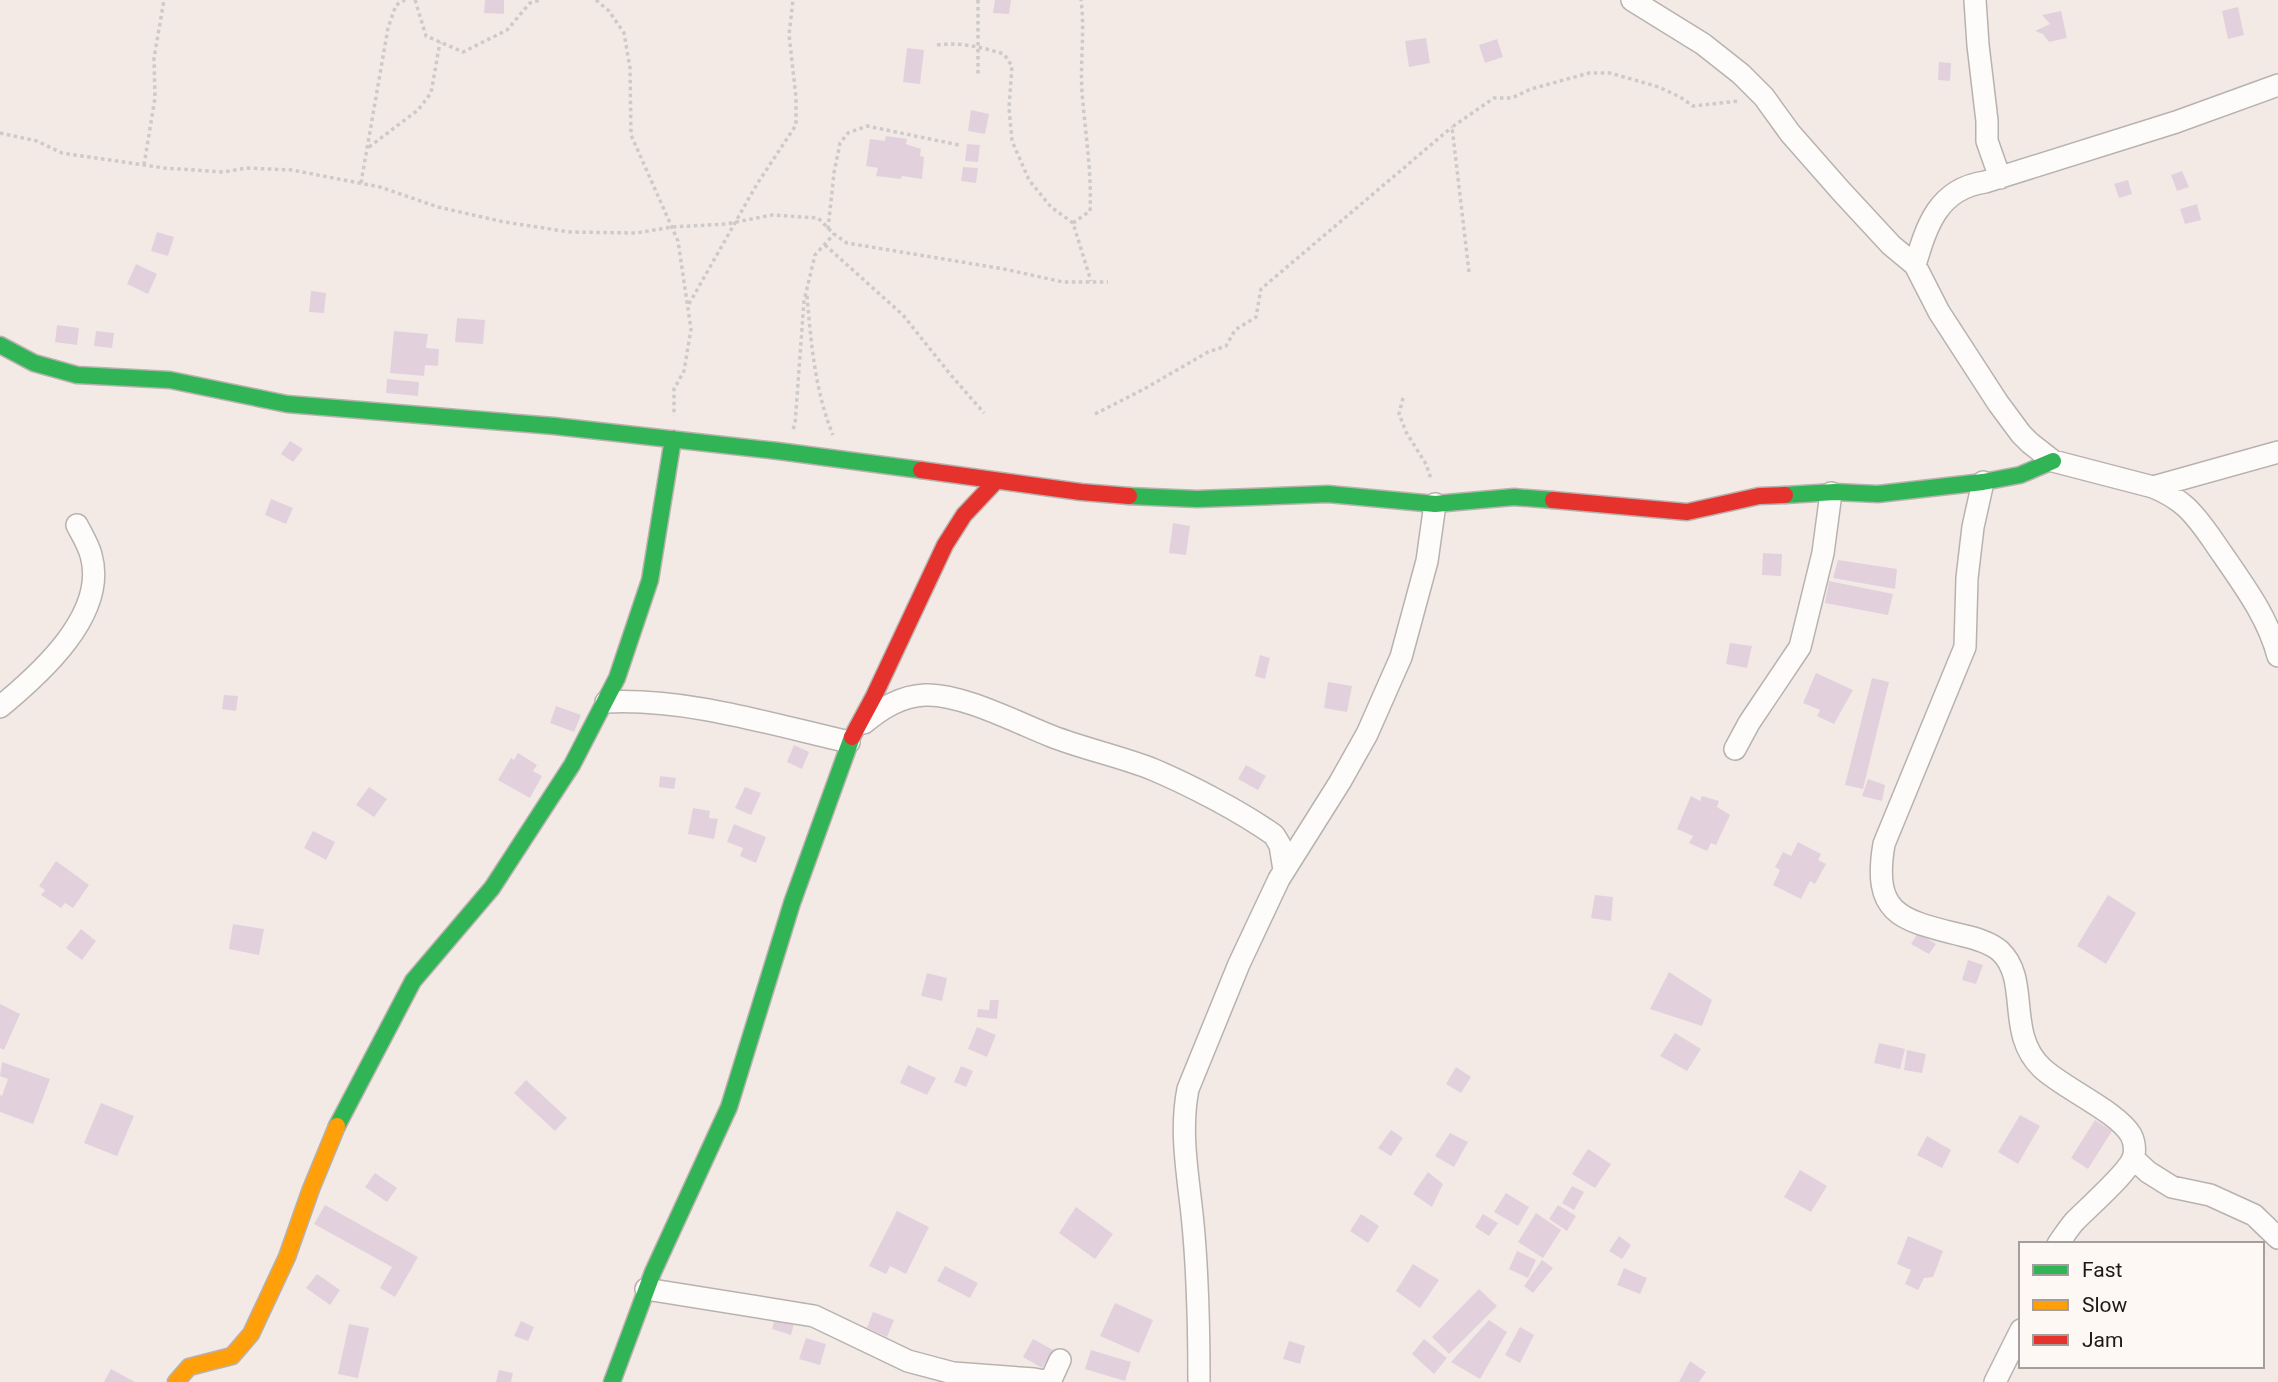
<svg xmlns="http://www.w3.org/2000/svg" width="2278" height="1382" viewBox="0 0 2278 1382" font-family="Roboto,sans-serif">
<style>
.building{fill:#e2d1dd}
.lines{fill:none;stroke-linecap:round;stroke-linejoin:round}
.street-casing{stroke:#b8b2af;stroke-width:24}
.fast-casing{stroke:#b8b2af;stroke-width:19}
.slow-casing{stroke:#b8b2af;stroke-width:19}
.jam-casing{stroke:#b8b2af;stroke-width:19}
.path{stroke:#cdcac9;stroke-width:3.5;stroke-dasharray:3.5 3.5;stroke-linecap:butt}
.street{stroke:#fdfcfb;stroke-width:21}
.fast{stroke:#30b455;stroke-width:16}
.slow{stroke:#ff9f0a;stroke-width:16}
.jam{stroke:#e5322d;stroke-width:16}
</style>
<rect width="100%" height="100%" fill="#f3eae6"/>
<path class="building" d="M485,0H504V14L484,13Z
M995,0H1011L1009,14L993,13Z
M2238,7L2244,35L2228,39L2222,11Z
M2061,11L2067,38L2049,42L2043,34L2035,31L2050,24L2042,15Z
M1426,38L1430,63L1409,67L1405,41Z
M1497,39L1503,57L1485,63L1479,45Z
M907,48L924,50L920,84L903,82Z
M1939,62L1951,63L1950,81L1938,80Z
M971,110L989,114L985,134L968,131Z
M886,136L907,139L906,144L921,149L920,156L924,157L922,179L902,176L901,179L876,176L878,168L866,166L870,139L885,141Z
M967,144L980,145L978,162L965,161Z
M963,167L978,168L976,183L961,181Z
M2182,171L2189,187L2177,191L2171,175Z
M2128,180L2132,194L2119,198L2114,184Z
M2197,204L2201,220L2185,224L2180,209Z
M157,232L174,237L168,256L151,251Z
M136,264L157,274L148,294L127,284Z
M311,291L326,293L324,313L309,312Z
M457,318L485,320L483,344L455,342Z
M57,325L79,328L77,345L55,342Z
M96,331L114,333L112,348L94,346Z
M394,331L428,334L426,348L439,349L438,366L425,365L424,376L390,373Z
M387,379L419,382L418,396L386,393Z
M290,441L303,449L293,462L281,454Z
M271,499L293,508L286,524L265,515Z
M1173,523L1190,526L1186,555L1169,553Z
M1763,553L1782,554L1781,576L1762,575Z
M1838,560L1897,569L1895,589L1833,578Z
M1829,581L1893,594L1888,615L1825,603Z
M1730,643L1752,646L1747,668L1726,664Z
M1260,655L1270,658L1265,679L1255,676Z
M1816,673L1853,690L1834,724L1817,716L1820,710L1803,703Z
M1872,678L1889,682L1863,789L1845,785Z
M1328,682L1352,686L1347,712L1324,708Z
M224,695L238,696L236,711L222,709Z
M556,706L581,715L574,732L550,723Z
M794,745L809,752L802,769L787,762Z
M518,753L537,765L533,771L542,776L530,798L498,780L511,758L514,760Z
M1246,765L1266,776L1258,790L1238,779Z
M660,776L676,778L674,789L659,787Z
M1868,779L1885,785L1882,801L1862,796Z
M369,787L387,799L374,817L356,805Z
M745,787L761,793L751,815L735,808Z
M1691,796L1700,801L1702,796L1719,801L1717,807L1730,815L1716,845L1711,843L1707,851L1689,843L1693,836L1677,829Z
M693,808L710,811L709,818L718,819L714,839L688,834Z
M734,824L766,837L756,863L740,856L743,848L727,842Z
M313,831L335,842L326,860L304,848Z
M1798,842L1821,854L1818,860L1826,864L1815,884L1810,881L1801,899L1773,885L1780,870L1775,867L1783,852L1791,856Z
M56,861L89,885L73,908L65,903L61,908L41,895L45,890L39,886Z
M1595,895L1613,897L1611,921L1591,918Z
M2108,895L2136,913L2106,964L2077,946Z
M233,924L264,929L259,955L229,949Z
M81,929L96,941L82,960L66,948Z
M1918,933L1936,944L1929,954L1911,944Z
M1968,960L1983,965L1976,984L1962,980Z
M1669,972L1712,1000L1702,1026L1650,1009Z
M927,973L947,978L942,1001L921,996Z
M990,1000H999L997,1019L977,1017L978,1009L989,1010Z
M0,1004L20,1014L4,1050L0,1048Z
M977,1027L996,1035L987,1057L968,1049Z
M1675,1033L1701,1049L1687,1071L1660,1056Z
M1879,1043L1905,1049L1900,1069L1874,1063Z
M1907,1050L1926,1054L1922,1073L1904,1070Z
M2,1062L50,1079L33,1124L0,1112V1095L2,1096L8,1079L0,1076Z
M908,1065L936,1078L927,1095L900,1083Z
M961,1066L973,1071L966,1087L954,1082Z
M1456,1067L1471,1077L1461,1093L1446,1084Z
M526,1080L567,1118L555,1131L514,1093Z
M101,1103L134,1116L117,1156L84,1143Z
M2020,1115L2040,1126L2018,1164L1998,1152Z
M2095,1120L2112,1131L2088,1169L2071,1158Z
M1391,1130L1403,1138L1391,1156L1378,1148Z
M1450,1133L1468,1142L1454,1167L1435,1156Z
M1927,1136L1951,1150L1942,1168L1917,1155Z
M1588,1149L1611,1164L1595,1188L1572,1174Z
M1800,1170L1827,1186L1811,1212L1784,1197Z
M1428,1172L1443,1184L1432,1207L1413,1194Z
M375,1173L397,1188L387,1202L365,1187Z
M1572,1186L1584,1192L1574,1210L1562,1203Z
M1506,1193L1529,1207L1518,1226L1494,1212Z
M325,1205L418,1257L395,1297L380,1288L392,1267L314,1224Z
M1558,1205L1576,1216L1567,1231L1549,1219Z
M1076,1207L1113,1234L1095,1259L1059,1233Z
M897,1211L929,1227L906,1274L890,1266L886,1274L869,1266Z
M1536,1213L1561,1230L1543,1258L1518,1242Z
M1361,1214L1379,1226L1368,1243L1350,1231Z
M1483,1214L1498,1223L1489,1236L1475,1227Z
M1619,1236L1631,1245L1622,1259L1609,1251Z
M1908,1236L1943,1251L1933,1277L1924,1278L1918,1290L1905,1284L1911,1270L1897,1264Z
M1517,1251L1536,1260L1528,1278L1509,1269Z
M1542,1260L1553,1268L1533,1293L1524,1286Z
M1413,1264L1439,1280L1420,1308L1396,1291Z
M945,1266L978,1283L970,1298L937,1281Z
M1624,1268L1647,1278L1640,1294L1617,1285Z
M317,1274L340,1290L330,1305L306,1288Z
M1479,1289L1497,1306L1449,1354L1432,1337Z
M1115,1303L1153,1320L1139,1353L1100,1336Z
M873,1312L894,1320L887,1337L867,1328Z
M776,1315L795,1320L791,1335L772,1329Z
M1489,1320L1507,1332L1480,1379L1451,1362Z
M521,1321L534,1327L528,1341L514,1336Z
M349,1324L369,1328L358,1378L338,1374Z
M1520,1327L1534,1335L1520,1363L1505,1355Z
M806,1338L826,1344L820,1365L799,1359Z
M1033,1339L1053,1350L1042,1368L1023,1357Z
M1424,1339L1447,1358L1434,1374L1412,1354Z
M1289,1341L1305,1346L1300,1364L1283,1359Z
M1091,1350L1131,1362L1125,1381L1085,1369Z
M1690,1361L1706,1372L1699,1382H1679Z
M111,1369L135,1382H104Z
M499,1370L513,1373L511,1382H496Z"/>
<g class="lines">
<g class="street-casing">
<path id="street" d="M1632,0L1703,44L1741,74L1764,97L1790,133L1841,191L1891,245L1915,265L1939,312L1998,403L2021,434L2030,443L2053,461L2153,487C2165,492 2176,498 2186,507C2201,521 2211,538 2223,555C2245,587 2268,618 2278,656
M1975,0L1978,45L1987,121V141L2000,178
M1915,265C1927,225 1938,189 1985,182L2176,122L2278,85
M1983,482L1973,527L1967,578L1965,647L1884,844C1872,915 1901,920 1961,935C1974,938 1990,942 2000,951C2031,980 2005,1033 2042,1068C2063,1088 2118,1112 2131,1135C2134,1141 2135,1149 2134,1155C2131,1171 2086,1209 2074,1222C2068,1229 2063,1237 2058,1244
M2153,487L2278,452
M606,702C687,698 770,724 849,742
M0,707C40,674 108,614 91,555C88,544 82,535 77,525
M864,723C882,708 901,696 925,695C960,693 1018,723 1051,736C1084,749 1119,756 1152,769C1190,785 1240,811 1274,835L1280,845L1284,870
M1735,749L1749,723L1800,647L1823,553L1831,493
M2133,1158L2148,1172L2172,1187L2210,1195L2254,1215L2278,1238
M646,1289L814,1316L908,1361L953,1373L1034,1379L1050,1382
M1050,1382L1060,1360
M1199,1382C1199,1330 1198,1277 1193,1224C1189,1180 1179,1134 1188,1089L1239,964L1279,879L1340,782L1367,734L1401,657L1427,561L1435,504
M1995,1382L2021,1330"/>
</g>
<g class="fast-casing">
<path id="fast" d="M0,345L34,363L77,375L170,380L287,404L554,426L778,451L921,470
M1785,495L1835,492L1878,494L1983,482L2020,475L2053,461
M1129,496L1197,499L1328,494L1435,504L1514,497L1553,500
M337,1126L413,981L492,888L572,765L617,678L650,580L673,439
M612,1382L653,1272L729,1107L792,903L852,737"/>
</g>
<g class="slow-casing">
<path id="slow" d="M176,1382L189,1367L232,1356L251,1334L287,1257L311,1189L337,1126"/>
</g>
<g class="jam-casing">
<path id="jam" d="M921,470L1081,492L1129,496
M1553,500L1687,512L1759,496L1785,495
M852,737L874,696L945,545L964,515L996,481"/>
</g>
<path class="path" d="M415,0L426,36L463,52L507,30L530,3L540,0
M596,0L609,11L624,33L630,68L631,135L678,241L691,329L684,371L674,389V416
M978,0V74
M937,45C961,42 981,47 1004,54L1012,66L1009,108L1012,141L1029,180L1051,207L1073,223L1091,281
M0,133L37,141L62,153L164,168L224,172L246,168L292,170L380,187L438,207L504,222L570,232L636,233L672,227L726,224L772,215L818,218L834,234L847,243L1004,269L1063,282H1108
M369,147L418,110L431,93L440,42
M144,165L155,98L154,58L164,0
M361,183L388,28L396,5L405,0
M1073,223L1090,211C1092,171 1085,132 1082,92C1080,61 1085,31 1081,0
M828,229L834,173L840,143L848,133L867,126L959,145
M825,245L903,315L950,374L984,413
M1469,272L1452,127L1494,98H1512L1531,89L1589,73H1610L1659,87L1680,97L1693,106L1739,101
M807,296C811,342 815,392 833,435
M689,304L757,184L796,125V97L789,35L793,0
M1403,398L1399,414L1406,432L1426,464L1431,479
M1095,414L1144,389L1208,352L1226,346L1235,330L1256,317L1261,289L1452,127
M793,429L795,425L804,301L815,255L834,234"/>
<use href="#street" class="street"/>
<use href="#fast" class="fast"/>
<use href="#slow" class="slow"/>
<use href="#jam" class="jam"/>
</g>
<rect x="2019" y="1242" width="245" height="126" fill="#fef8f5" stroke="#a49f9c" stroke-width="2"/>
<rect x="2033" y="1265" width="35" height="10" fill="#30b455" stroke="#a49f9c" stroke-width="2"/>
<text x="2082" y="1277" font-size="21" fill="#1e1917">Fast</text>
<rect x="2033" y="1300" width="35" height="10" fill="#ff9f0a" stroke="#a49f9c" stroke-width="2"/>
<text x="2082" y="1312" font-size="21" fill="#1e1917">Slow</text>
<rect x="2033" y="1335" width="35" height="10" fill="#e5322d" stroke="#a49f9c" stroke-width="2"/>
<text x="2082" y="1347" font-size="21" fill="#1e1917">Jam</text>
</svg>
